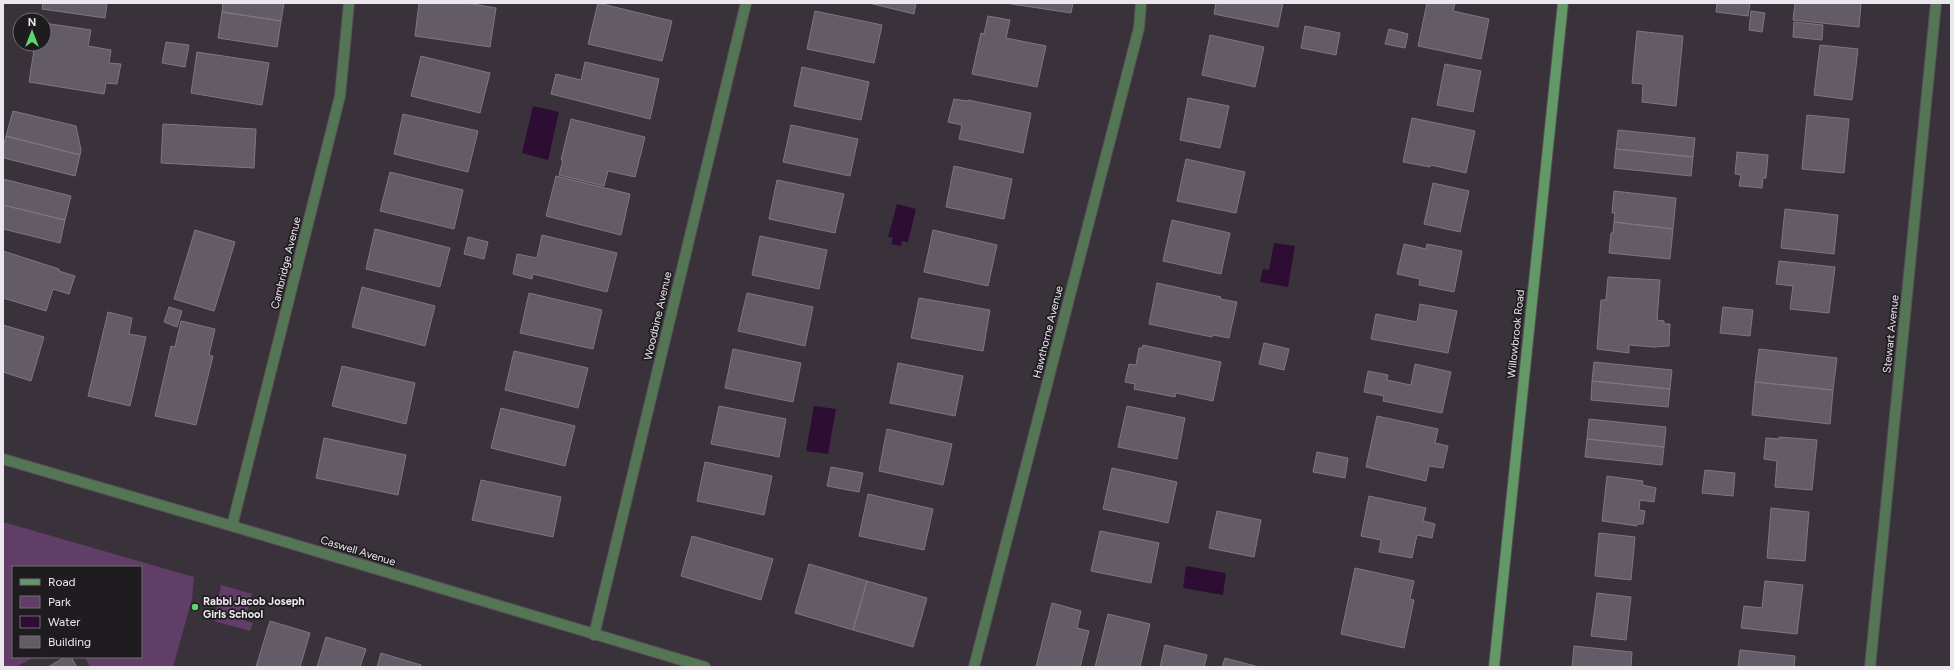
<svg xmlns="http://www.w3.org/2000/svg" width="1954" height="670" viewBox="0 0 1954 670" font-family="Figtree,sans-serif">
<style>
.green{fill:#613e67}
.water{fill:#2e0d35}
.building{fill:#635b65;stroke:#7f7780}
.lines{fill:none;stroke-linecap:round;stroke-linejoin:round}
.street-casing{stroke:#564f57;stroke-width:12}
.secondary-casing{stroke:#564f57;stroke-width:12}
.street{stroke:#547655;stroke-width:10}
.secondary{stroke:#639966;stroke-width:10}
.poi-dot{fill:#5fd56b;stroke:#1f1c1f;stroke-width:1.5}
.labels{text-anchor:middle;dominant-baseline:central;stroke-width:3.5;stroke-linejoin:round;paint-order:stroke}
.street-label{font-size:11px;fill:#ece7ed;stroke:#1f1c1f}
.poi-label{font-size:11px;font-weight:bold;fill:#ece7ed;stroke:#1f1c1f;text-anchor:start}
</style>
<rect width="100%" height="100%" fill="#3a323b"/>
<path class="green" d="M3,522L194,577L192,599L173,667H90L85,657H141V567H13V657H34L16,667H3Z
M221,585L252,594L245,621L253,623L250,631L214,621Z"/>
<path class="water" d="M533,106L559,112L548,160L522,153Z
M897,204L916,209L908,242L902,241L901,246L891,244L893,238L888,237Z
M1274,243L1295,246L1288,287L1260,282L1263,269L1269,270Z
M814,406L836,409L828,454L806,451Z
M1186,566L1226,573L1223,595L1183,588Z"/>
<path class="building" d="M43,3H107L105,18L42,9Z
M223,3H284L281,21L222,12Z
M419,3H467L496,8L490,47L415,36Z
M598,3L672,21L662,61L588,44Z
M869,3H916L914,14Z
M1005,3H1073L1071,13Z
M1216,3H1283L1278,27L1214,14Z
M1427,3H1455L1453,11L1489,19L1481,59L1418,46Z
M1717,3H1750L1748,16L1716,12Z
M1795,3H1861L1859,27L1793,20Z
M815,11L882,25L874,63L807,49Z
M1751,11L1765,13L1762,32L1749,30Z
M222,12L281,21L277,47L218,38Z
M988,16L1010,20L1006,38L1046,46L1037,87L972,74L981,33L984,34Z
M1794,22L1823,25L1822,40L1793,37Z
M44,23L91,30L88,46L111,50L109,63L121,64L117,84L106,83L104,94L29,82L35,44H44Z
M1305,26L1340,33L1336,55L1301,48Z
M1389,29L1408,34L1405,48L1385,44Z
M1637,31L1683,36L1676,106L1642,102L1643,84L1632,83Z
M1210,35L1264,47L1255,87L1202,75Z
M166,42L189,45L185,67L162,63Z
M1820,45L1858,49L1852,100L1814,95Z
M197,52L269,63L262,105L191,93Z
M421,56L490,73L480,113L411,96Z
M585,62L659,79L650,119L551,94L556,74L581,80Z
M1445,64L1481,71L1473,112L1437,105Z
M802,67L869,82L861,120L794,106Z
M1188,98L1229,106L1220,148L1180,140Z
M954,99L967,101L968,100L1031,113L1023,153L959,139L962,125L948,122Z
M13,111L76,126L81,150L80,155L6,136Z
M403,114L478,131L468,172L394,154Z
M1807,115L1849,119L1844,173L1802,169Z
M1412,118L1475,131L1466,173L1431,165L1430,167L1403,162Z
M571,119L645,137L635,177L608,171L604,186L559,175L563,160H561Z
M163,124L256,129L254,168L161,163Z
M791,125L858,139L850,176L783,162Z
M1618,130L1695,138L1693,157L1616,149Z
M6,136L80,155L75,176L4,158L3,148Z
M1616,149L1693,157L1691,176L1614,168Z
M1737,152L1768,155L1766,178H1763L1762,188L1739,186L1741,175L1735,174Z
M1186,159L1245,172L1236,213L1177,201Z
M954,166L1012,179L1004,219L946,207Z
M390,172L463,190L454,229L380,211Z
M556,176L630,194L621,235L546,216Z
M3,179L71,196L65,220L3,205Z
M777,180L844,194L835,233L769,219Z
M1433,183L1469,191L1460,232L1424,224Z
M1614,191L1676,198L1673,229L1614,222L1615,213H1612Z
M3,205L65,220L60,243L3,229Z
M1785,209L1838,215L1834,254L1781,248Z
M1172,220L1230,233L1221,274L1163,261Z
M1614,222L1673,229L1670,259L1609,253L1611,233H1613Z
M375,229L450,248L440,287L366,269Z
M195,230L235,242L214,311L174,299Z
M933,230L997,245L988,286L924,272Z
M542,235L617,253L607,292L533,274L532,279L513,274L517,254L537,258Z
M760,236L827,250L819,289L752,275Z
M468,237L488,242L484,259L464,254Z
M1404,244L1426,249L1427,244L1462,251L1454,292L1419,285L1420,279L1397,274Z
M3,251L59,269V271L75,276L69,294L53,289L46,311L3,298Z
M1779,261L1835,267L1829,313L1790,309L1793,286L1776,284Z
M1608,277L1660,280L1657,320L1664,321V324H1670L1669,346L1654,347L1629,345V353L1597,349L1601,300H1606Z
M1157,283L1221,297L1220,299L1237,302L1229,338L1213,335L1212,337L1149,324Z
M362,287L435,306L425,346L352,327Z
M529,293L602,310L593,349L520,333Z
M747,293L813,307L805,346L738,331Z
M919,298L990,310L983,351L911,338Z
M1420,304L1457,311L1448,353L1371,339L1376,314L1417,322Z
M169,307L182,311L177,327L164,322Z
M1723,307L1753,310L1750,336L1720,333Z
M108,312L132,318L129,334L146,337L130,406L88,396Z
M181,321L215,329L209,355L213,356L196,425L155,416L171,346L175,347Z
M3,325L44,337L31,381L3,372Z
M1264,343L1289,349L1284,370L1259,364Z
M1143,345L1221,362L1213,401L1176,393L1175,397L1134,389L1135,384L1125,382L1129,364L1136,365L1139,348H1142Z
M733,349L801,363L793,402L725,388Z
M1759,349L1837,358L1833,390L1755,382Z
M514,351L588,368L578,408L505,390Z
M1594,362L1672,370L1670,389L1592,381Z
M898,363L963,376L955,416L890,403Z
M1415,364L1451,372L1442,413L1383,401L1384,396L1364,392L1368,371L1388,375L1387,380L1411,385Z
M342,366L415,383L406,424L332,406Z
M1592,381L1670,389L1668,407L1591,400Z
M1755,382L1833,390L1830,424L1752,415Z
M719,406L786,419L779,457L711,444Z
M1127,406L1185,418L1177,459L1118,447Z
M501,408L575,426L565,466L491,448Z
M1377,416L1438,429L1435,443L1448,446L1443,468L1429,466L1426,481L1366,467Z
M1589,419L1666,427L1664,447L1587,439Z
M887,429L952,444L943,485L879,471Z
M1779,437L1817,440L1812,490L1775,487L1777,461L1764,459L1766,438L1779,439Z
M324,438L406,455L398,495L316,478Z
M1587,439L1664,447L1662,465L1585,457Z
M1317,452L1348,458L1345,478L1313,472Z
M705,462L772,476L764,515L697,501Z
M831,467L863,473L859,492L827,486Z
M1112,468L1177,482L1168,523L1103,509Z
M1705,470L1735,473L1733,496L1702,493Z
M1607,476L1643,481L1642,485L1656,488L1654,502L1640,500L1639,510L1645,511L1643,524H1637V526L1602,521Z
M481,480L561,497L553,537L472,520Z
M868,494L933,509L924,550L859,536Z
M1369,496L1426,508L1423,521L1435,524L1432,538L1417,535L1412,558L1379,552L1381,540L1361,536Z
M1771,508L1809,512L1805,561L1767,558Z
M1217,511L1261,520L1254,557L1209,548Z
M1100,531L1159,543L1151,583L1091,571Z
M1599,533L1635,537L1631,580L1595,576Z
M692,536L773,559L761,600L681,576Z
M809,564L867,581L853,630L795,613Z
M1355,568L1414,581L1410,599L1414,600L1404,648L1341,634Z
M867,581L927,598L913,647L853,630Z
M1765,581L1803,585L1797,634L1741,628L1744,606L1762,608Z
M1597,593L1631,597L1626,640L1591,636Z
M1052,603L1081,611L1077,628L1089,631L1080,667H1036Z
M1108,614L1150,624L1140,667H1095Z
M270,621L310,633L300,667H256Z
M326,637L366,649L360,667H317Z
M1165,645L1207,655L1204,667H1160Z
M1574,646L1632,652L1631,667H1572Z
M1740,650L1795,656L1794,667H1738Z
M381,653L421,665L420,667H377Z
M65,657H71L77,667H48Z
M1225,658L1259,667H1222Z"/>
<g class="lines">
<g class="street-casing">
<path id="street" d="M3,459L232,526L705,667
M232,526L340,96L349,3
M594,635L746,3
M974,667L1139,28L1141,3
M1870,667L1936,3"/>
</g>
<g class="secondary-casing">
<path id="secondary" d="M1494,667L1563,3"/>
</g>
<use href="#street" class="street"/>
<use href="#secondary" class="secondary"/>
</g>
<circle class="poi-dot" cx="195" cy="607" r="4"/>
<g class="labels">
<g class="street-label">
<text transform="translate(286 263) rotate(-76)">Cambridge Avenue</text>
<text transform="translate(658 316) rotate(-77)">Woodbine Avenue</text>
<text transform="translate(1048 332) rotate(-76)">Hawthorne Avenue</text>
<text transform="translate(1516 334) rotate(-84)">Willowbrook Road</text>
<text transform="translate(1891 334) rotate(-84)">Stewart Avenue</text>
<text transform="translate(358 551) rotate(17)">Caswell Avenue</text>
</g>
<g class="poi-label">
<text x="203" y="601">Rabbi Jacob Joseph<tspan x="203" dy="13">Girls School</tspan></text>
</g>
</g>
<rect width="1954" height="670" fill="none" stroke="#ece7ed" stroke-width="8"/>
<rect x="12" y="566" width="130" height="92" fill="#1f1c1f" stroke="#716d71"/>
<rect x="20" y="579" width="20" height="6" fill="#639966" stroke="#716d71"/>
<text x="48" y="586" font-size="12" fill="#ece7ed">Road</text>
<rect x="20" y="596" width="20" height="12" fill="#613e67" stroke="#716d71"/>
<text x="48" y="606" font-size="12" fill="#ece7ed">Park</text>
<rect x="20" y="616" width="20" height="12" fill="#2e0d35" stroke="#716d71"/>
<text x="48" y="626" font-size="12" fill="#ece7ed">Water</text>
<rect x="20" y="636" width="20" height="12" fill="#635b65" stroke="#716d71"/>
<text x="48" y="646" font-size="12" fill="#ece7ed">Building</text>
<g transform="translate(32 32)"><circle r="19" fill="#1f1c1f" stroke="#716d71"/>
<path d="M0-3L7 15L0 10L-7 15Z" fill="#5fd56b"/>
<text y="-6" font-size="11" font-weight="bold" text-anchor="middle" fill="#ece7ed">N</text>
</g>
</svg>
